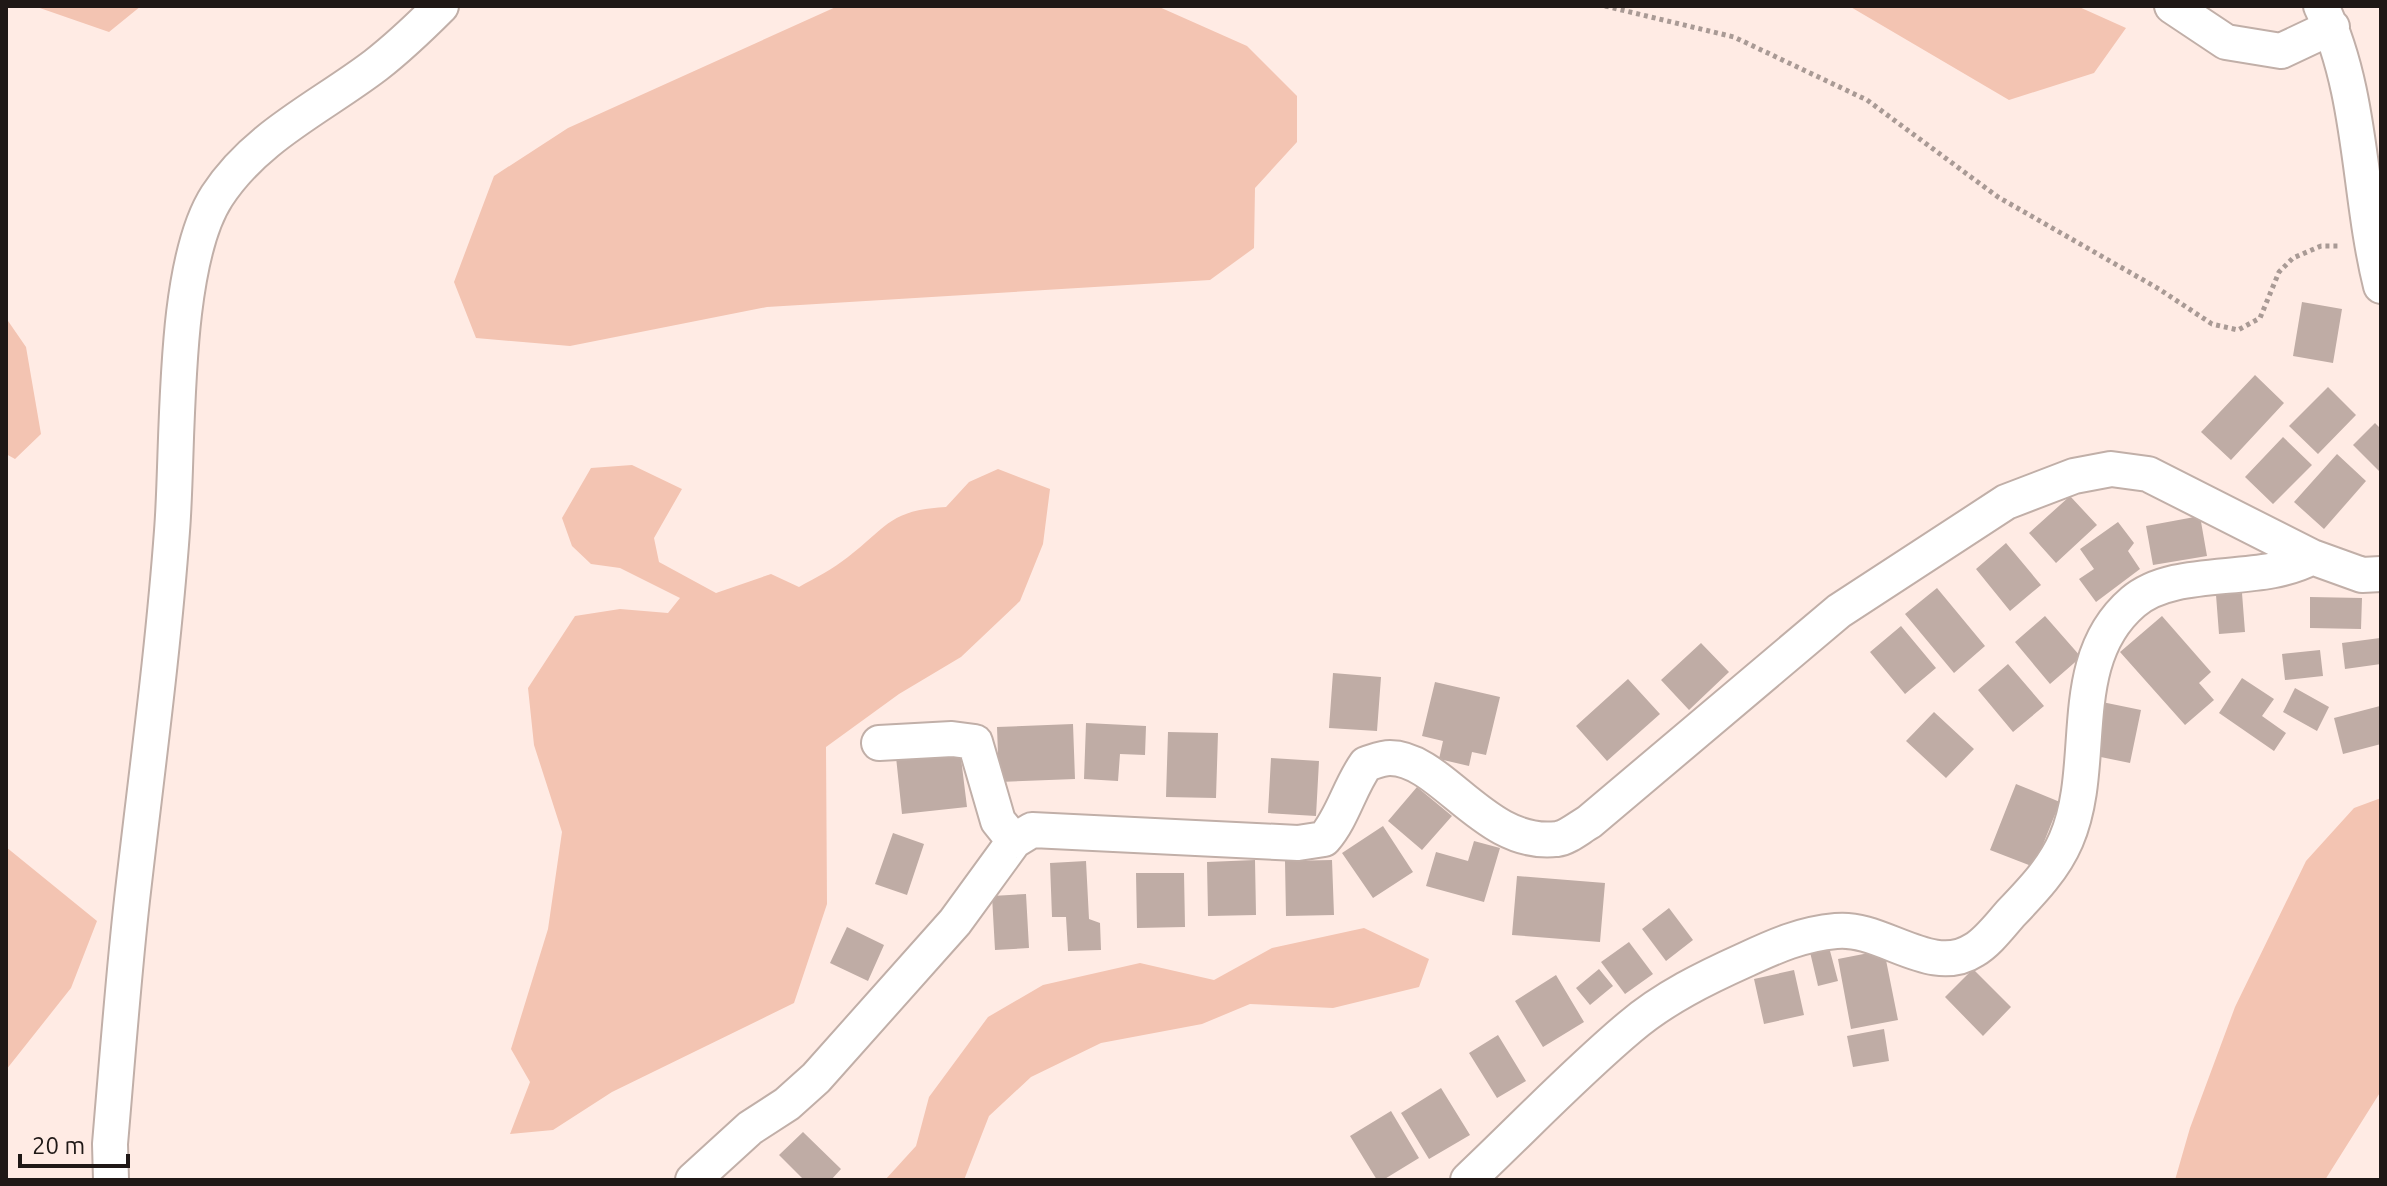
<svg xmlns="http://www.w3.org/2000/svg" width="2387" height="1186" viewBox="0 0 2387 1186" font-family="Ubuntu,sans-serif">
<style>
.green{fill:#f3c4b2}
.building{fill:#bfaca5}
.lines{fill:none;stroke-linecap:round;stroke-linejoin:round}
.minor-casing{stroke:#c1afa8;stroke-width:38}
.path{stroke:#a99a95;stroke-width:5;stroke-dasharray:4 4;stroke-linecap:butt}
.minor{stroke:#fff;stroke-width:34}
</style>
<rect width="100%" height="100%" fill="#ffebe4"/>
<path class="green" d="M34,6H141L109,32Z
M838,6H1157L1247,46L1297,96V142L1255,188L1254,248L1210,280L767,307L570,346L476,338L454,282L494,176L568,128Z
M1849,6H2077L2126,28L2094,73L2009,100Z
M6,318L26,347L41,434L15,459L6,454Z
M632,465L682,489L654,538L659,562L716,593L771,574L799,587C815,578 833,569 848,557C888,526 890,510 946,507L969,482L998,469L1050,489L1043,544L1020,601L961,657L899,694L826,747L827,904L794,1003L612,1092L553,1130L510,1134L530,1082L511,1049L548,929L562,832L534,745L528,688L575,616L620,609L668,613L680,598L620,568L591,564L572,546L562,518L591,468Z
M2381,798V1091L2325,1180H2175L2190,1128L2235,1007L2306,861L2354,808Z
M6,847L97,921L71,988L6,1070Z
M1364,928L1429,959L1419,987L1333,1008L1250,1004L1202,1024L1101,1043L1031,1077L989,1116L964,1180H885L916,1146L929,1097L988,1017L1043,985L1140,963L1214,980L1272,948Z"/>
<path class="building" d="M2302,302L2342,309L2333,363L2293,356Z
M2255,375L2284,403L2231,460L2201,432Z
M2328,387L2356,415L2318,454L2289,426Z
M2375,423L2381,429V473L2353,445Z
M2283,437L2312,465L2273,504L2245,477Z
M2337,454L2366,481L2324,529L2294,502Z
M2070,496L2097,525L2056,563L2029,533Z
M2200,516L2207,556L2153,565L2146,526Z
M2118,522L2134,543L2128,551L2140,569L2096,602L2079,579L2094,569L2080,549Z
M2006,543L2041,585L2010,611L1976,569Z
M1937,588L1985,646L1954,673L1905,614Z
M2242,593L2245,632L2219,634L2216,595Z
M2310,597L2362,598L2361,629L2310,628Z
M2045,616L2081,657L2050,684L2015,642Z
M2162,616L2211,672L2199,683L2214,700L2185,725L2120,652Z
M1901,626L1936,668L1905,694L1870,652Z
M2380,638L2381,664L2345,669L2342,643Z
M1701,643L1729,672L1689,710L1661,680Z
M2320,650L2323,676L2285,680L2282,654Z
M2008,664L2044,706L2013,732L1978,690Z
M1333,673L1381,677L1377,731L1329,728Z
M2242,678L2274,699L2262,716L2286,733L2274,751L2219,713Z
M1628,679L1660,714L1607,761L1576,726Z
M1435,682L1500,697L1486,755L1472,752L1469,766L1439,759L1443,741L1422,736Z
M2295,688L2329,707L2317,731L2283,712Z
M2102,702L2141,710L2130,763L2091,755Z
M2380,706L2381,744L2343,754L2334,718Z
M1934,712L1974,749L1946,778L1906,741Z
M1086,723L1146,726L1145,755L1120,754L1118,781L1084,779Z
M1073,724L1075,779L999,782L997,727Z
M1168,732L1218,733L1216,798L1166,797Z
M960,750L967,807L902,814L896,757Z
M1271,758L1319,761L1316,816L1268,813Z
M2016,784L2060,802L2034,867L1990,850Z
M1417,787L1452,816L1422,850L1388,821Z
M1383,826L1413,872L1373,898L1342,853Z
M893,833L924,844L907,895L875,884Z
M1474,841L1500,848L1484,902L1426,886L1436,852L1468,861Z
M1255,860L1256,915L1208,916L1207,862Z
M1332,860L1334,915L1286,916L1285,861Z
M1086,861L1089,919L1100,923L1101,950L1068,951L1066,917H1052L1050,863Z
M1136,873H1184L1185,927L1137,928Z
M1517,876L1605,883L1600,942L1512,935Z
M1026,894L1029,948L995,950L992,896Z
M1669,908L1693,940L1666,961L1642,929Z
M847,927L884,945L868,981L830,963Z
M1629,942L1653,974L1625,994L1601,962Z
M1829,947L1838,981L1818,986L1810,952Z
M1884,950L1898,1020L1851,1029L1838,959Z
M1599,969L1613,986L1590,1005L1576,988Z
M1973,969L2011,1007L1983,1036L1945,997Z
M1794,970L1804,1015L1764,1024L1754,979Z
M1556,975L1584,1022L1543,1047L1515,1001Z
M1884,1029L1889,1061L1853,1067L1847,1036Z
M1498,1035L1526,1081L1497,1098L1469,1053Z
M1441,1088L1470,1135L1429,1159L1401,1113Z
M1391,1111L1419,1158L1383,1180H1377L1350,1136Z
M803,1132L841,1169L831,1180H804L779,1155Z"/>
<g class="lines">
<g class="minor-casing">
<path id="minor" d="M2172,6L2226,42L2281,51L2332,27
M2321,6C2363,92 2358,194 2381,286
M879,743L952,739L975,742L998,821L1014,841
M111,1180L110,1144C117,1063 123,981 132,900C146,777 163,654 172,531C179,444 171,267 217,196C256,136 321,107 376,65C399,47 420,27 441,6
M693,1180L750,1128L787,1104L816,1078L955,922L1014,841L1032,830L1298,843L1324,839C1343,817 1349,788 1366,764C1373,762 1382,758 1390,758C1442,758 1485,848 1557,839C1567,838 1580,827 1589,822L1839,611L2006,502L2074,476L2111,469L2148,474L2312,557
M1468,1180C1522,1129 1574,1074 1630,1027C1664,998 1705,978 1745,960C1775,946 1802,934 1836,931C1882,926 1931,978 1974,950C1988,942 2001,924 2012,912C2033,890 2054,868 2066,840C2099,764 2063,662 2133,602C2176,565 2261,586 2312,557L2362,575L2381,574"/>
</g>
<path class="path" d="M1605,6L1734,37L1867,100L1998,197L2159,289L2212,324L2238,330L2260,318L2279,272L2293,258L2321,246H2340"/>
<use href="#minor" class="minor"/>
</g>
<rect width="2387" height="1186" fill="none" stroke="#1f1816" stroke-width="16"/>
<path d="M20 1154v12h108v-12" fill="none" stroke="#1f1816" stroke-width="4"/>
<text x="32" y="1154" font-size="24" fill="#1f1816" stroke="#ffebe4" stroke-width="6" paint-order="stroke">20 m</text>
</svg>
